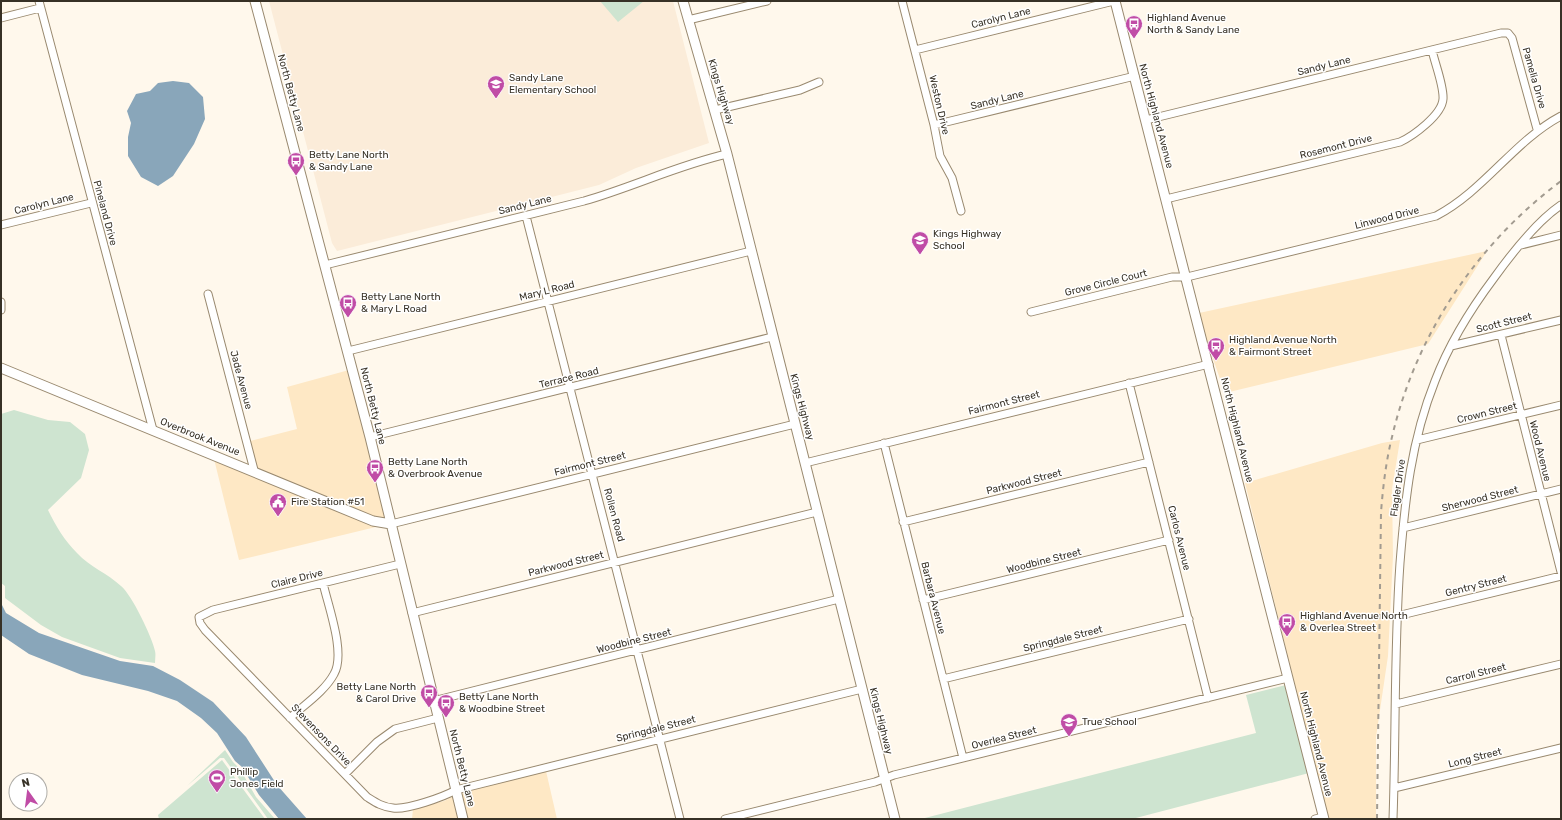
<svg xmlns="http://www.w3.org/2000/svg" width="1562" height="820" viewBox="0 0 1562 820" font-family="Rubik,sans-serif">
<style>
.built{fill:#fee8c5}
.education{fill:#fbecd9}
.green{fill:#cee4d0}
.water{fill:#89a6ba}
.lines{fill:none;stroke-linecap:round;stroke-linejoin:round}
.minor-casing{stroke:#99896f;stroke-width:9}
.tertiary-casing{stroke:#99896f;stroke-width:11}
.minor{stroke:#fff;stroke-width:7}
.tertiary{stroke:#fff;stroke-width:9}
.rail{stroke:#a29b90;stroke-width:2;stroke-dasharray:5 5;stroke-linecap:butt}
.labels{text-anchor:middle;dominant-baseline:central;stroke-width:3;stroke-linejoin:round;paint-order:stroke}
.street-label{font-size:10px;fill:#373126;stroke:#fff}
.poi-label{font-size:10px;fill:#373126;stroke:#fff;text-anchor:start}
</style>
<rect width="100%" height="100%" fill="#fff8ec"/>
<path class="built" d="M1487,251L1428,344L1225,393L1206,339L1199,313Z
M349,370L386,519L374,517L257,468L250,441L297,429L287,387Z
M1400,440L1392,489L1393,556L1388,656L1376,737V819H1328L1245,483L1382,443Z
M214,459L380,526L239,560Z
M546,771L557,819H467L460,793Z
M454,796L460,819H412L413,809L444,801Z"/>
<path class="education" d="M269,1H673L709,143L636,168L599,185L337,251L332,243Z"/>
<path class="green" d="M600,1H644L618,22Z
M14,410L48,420L70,422L85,434L89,450L81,478L48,510C56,526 64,540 77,553C90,567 107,573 121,586C132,595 152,637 155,651C156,655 155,659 155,663L120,658L62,637L41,625L5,598V586L1,583V414Z
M1286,685L1309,773L1132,819H921L1256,733L1246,695Z
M225,750L233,762L240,769L256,797L275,819H268L224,758H220L187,786Z
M222,760L265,819H159L158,815Z"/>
<path class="water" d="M173,81L189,83L203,97L205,119L194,144L173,176L158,186L141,177L128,156V137L131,123L127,111L136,94L150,91L158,83Z
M1,587L2,605L6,613L39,633L120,661L153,666L180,680L213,702L246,737L277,785L307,819H279L259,795L242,767L235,761L217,733L201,718L177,701L148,691L82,675L29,654L1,635Z"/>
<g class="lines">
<g class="minor-casing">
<path id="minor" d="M39,1L153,430
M902,1L934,125L940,156L952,178L961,211
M1,18L40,8
M688,20L767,1
M915,50L1114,1
M715,110L800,90L819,82
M1146,120L1501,33H1508L1512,38L1537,129
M934,125L1135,76
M1166,199L1400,142C1413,136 1442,115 1443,99C1444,86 1435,64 1432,50
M526,216L680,819
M1,225L91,203
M1521,245L1561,235
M325,265L584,201C633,187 678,165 727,154
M208,294L254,470
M1,302V310
M1031,312L1172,277H1187L1436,216C1484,191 1514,141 1561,116
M1501,335L1561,572
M1451,346L1561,320
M348,351L751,251
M1129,383L1208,698
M370,437L772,337
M1417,440L1561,405
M884,443L963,758
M805,463L1209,364
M903,522L1149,462
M391,524L795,424
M1403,528L1561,489
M400,564L213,610L199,617L200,623L205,630L367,797C375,802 382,807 393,808C407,810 443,797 456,790L862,689
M923,600L1169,540
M412,613L817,512
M1397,616L1561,576
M943,679L1189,619
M433,701L839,599
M1396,704L1561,664
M290,718C304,705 325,691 334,674C346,653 328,606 323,583
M345,774L377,742L395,729L438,718
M1394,788L1561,748
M725,819L875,782L894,775L1288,678
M1315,819L1323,817
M1393,819C1396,734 1394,648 1400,563C1405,500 1411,441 1435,381C1449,344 1470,310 1494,278C1512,253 1536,222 1561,205"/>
</g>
<g class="tertiary-casing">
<path id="tertiary" d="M255,1L370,437L463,819
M683,1L727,154L895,819
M1115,1L1324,819
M1,368L373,521L391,524"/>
</g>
<use href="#minor" class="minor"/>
<use href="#tertiary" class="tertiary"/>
<path class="rail" d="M1377,819L1381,512C1383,487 1386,461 1392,437C1416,334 1477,244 1561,181"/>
</g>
<defs>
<g id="bus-pin" transform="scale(0.9)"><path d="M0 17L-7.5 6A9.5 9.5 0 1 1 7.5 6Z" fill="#c04ca6" stroke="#fff"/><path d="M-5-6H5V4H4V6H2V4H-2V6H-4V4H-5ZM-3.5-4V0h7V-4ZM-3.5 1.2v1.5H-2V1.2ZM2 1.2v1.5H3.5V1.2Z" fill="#fff"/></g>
<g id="school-pin" transform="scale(0.9)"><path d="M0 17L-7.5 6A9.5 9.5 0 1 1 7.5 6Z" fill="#c04ca6" stroke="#fff"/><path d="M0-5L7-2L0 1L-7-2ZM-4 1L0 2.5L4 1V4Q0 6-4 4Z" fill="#fff"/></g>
<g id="civic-pin" transform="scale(0.9)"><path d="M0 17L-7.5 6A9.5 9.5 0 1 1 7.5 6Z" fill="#c04ca6" stroke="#fff"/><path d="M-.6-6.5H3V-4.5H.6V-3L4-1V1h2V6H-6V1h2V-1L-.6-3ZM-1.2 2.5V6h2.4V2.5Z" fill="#fff"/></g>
<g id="stadium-pin" transform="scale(0.9)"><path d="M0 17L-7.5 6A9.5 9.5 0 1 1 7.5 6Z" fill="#c04ca6" stroke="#fff"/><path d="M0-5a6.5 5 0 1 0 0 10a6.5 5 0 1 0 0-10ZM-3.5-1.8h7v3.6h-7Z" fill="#fff"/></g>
</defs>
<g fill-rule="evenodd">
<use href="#bus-pin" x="1134" y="24"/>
<use href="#school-pin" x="496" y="84"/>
<use href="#bus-pin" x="296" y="161"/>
<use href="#school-pin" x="920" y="240"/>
<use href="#bus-pin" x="348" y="303"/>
<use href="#bus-pin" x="1216" y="346"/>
<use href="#bus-pin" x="375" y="468"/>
<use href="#civic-pin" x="278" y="502"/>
<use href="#bus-pin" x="1287" y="622"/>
<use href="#bus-pin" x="429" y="693"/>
<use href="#bus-pin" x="446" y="703"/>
<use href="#school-pin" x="1069" y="722"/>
<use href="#stadium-pin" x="217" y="778"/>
</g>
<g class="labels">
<g class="street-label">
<text transform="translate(1001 18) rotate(-14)">Carolyn Lane</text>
<text transform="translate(1324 66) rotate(-14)">Sandy Lane</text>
<text transform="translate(1534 78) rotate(74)">Pamelia Drive</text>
<text transform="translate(721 92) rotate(73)">Kings Highway</text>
<text transform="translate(291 93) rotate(75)">North Betty Lane</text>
<text transform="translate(997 100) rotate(-14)">Sandy Lane</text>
<text transform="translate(939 105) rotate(77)">Weston Drive</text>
<text transform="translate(1156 116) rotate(75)">North Highland Avenue</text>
<text transform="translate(1336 147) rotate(-14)">Rosemont Drive</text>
<text transform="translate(44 204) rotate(-14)">Carolyn Lane</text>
<text transform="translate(525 205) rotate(-14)">Sandy Lane</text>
<text transform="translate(105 213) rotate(75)">Pineland Drive</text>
<text transform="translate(1387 218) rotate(-14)">Linwood Drive</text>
<text transform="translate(1106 283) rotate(-14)">Grove Circle Court</text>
<text transform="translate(547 291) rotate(-14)">Mary L Road</text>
<text transform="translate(1504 323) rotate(-14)">Scott Street</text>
<text transform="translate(569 378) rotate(-14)">Terrace Road</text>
<text transform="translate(241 380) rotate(75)">Jade Avenue</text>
<text transform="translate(1004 403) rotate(-14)">Fairmont Street</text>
<text transform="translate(373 406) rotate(76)">North Betty Lane</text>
<text transform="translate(802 407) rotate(75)">Kings Highway</text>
<text transform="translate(1487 413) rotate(-14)">Crown Street</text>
<text transform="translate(1237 430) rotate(76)">North Highland Avenue</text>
<text transform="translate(200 437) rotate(22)">Overbrook Avenue</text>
<text transform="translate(1540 451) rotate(76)">Wood Avenue</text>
<text transform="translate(590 464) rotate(-14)">Fairmont Street</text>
<text transform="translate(1024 482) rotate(-14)">Parkwood Street</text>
<text transform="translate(1398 488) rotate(-82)">Flagler Drive</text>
<text transform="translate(1480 499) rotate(-14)">Sherwood Street</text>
<text transform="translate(614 515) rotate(75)">Rollen Road</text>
<text transform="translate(1179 538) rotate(76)">Carlos Avenue</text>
<text transform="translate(1044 561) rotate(-14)">Woodbine Street</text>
<text transform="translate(566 564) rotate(-14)">Parkwood Street</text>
<text transform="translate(297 579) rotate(-14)">Claire Drive</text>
<text transform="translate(1476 586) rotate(-14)">Gentry Street</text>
<text transform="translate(933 598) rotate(76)">Barbara Avenue</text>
<text transform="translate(1063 639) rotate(-14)">Springdale Street</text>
<text transform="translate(634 641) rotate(-14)">Woodbine Street</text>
<text transform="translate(1476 674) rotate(-14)">Carroll Street</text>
<text transform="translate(881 721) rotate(76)">Kings Highway</text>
<text transform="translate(656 729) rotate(-14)">Springdale Street</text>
<text transform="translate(321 735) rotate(46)">Stevensons Drive</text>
<text transform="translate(1004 738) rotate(-14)">Overlea Street</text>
<text transform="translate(1316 744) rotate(76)">North Highland Avenue</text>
<text transform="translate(1475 758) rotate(-14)">Long Street</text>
<text transform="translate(462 768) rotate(76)">North Betty Lane</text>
</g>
<g class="poi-label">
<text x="1147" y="18">Highland Avenue<tspan x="1147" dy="12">North &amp; Sandy Lane</tspan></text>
<text x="509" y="78">Sandy Lane<tspan x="509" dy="12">Elementary School</tspan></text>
<text x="309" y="155">Betty Lane North<tspan x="309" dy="12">&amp; Sandy Lane</tspan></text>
<text x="933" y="234">Kings Highway<tspan x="933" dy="12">School</tspan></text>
<text x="361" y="297">Betty Lane North<tspan x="361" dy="12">&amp; Mary L Road</tspan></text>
<text x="1229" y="340">Highland Avenue North<tspan x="1229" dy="12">&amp; Fairmont Street</tspan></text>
<text x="388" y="462">Betty Lane North<tspan x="388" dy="12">&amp; Overbrook Avenue</tspan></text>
<text x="291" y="502">Fire Station #51</text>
<text x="1300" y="616">Highland Avenue North<tspan x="1300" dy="12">&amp; Overlea Street</tspan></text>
<text x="416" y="687" text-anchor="end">Betty Lane North<tspan x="416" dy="12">&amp; Carol Drive</tspan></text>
<text x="459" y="697">Betty Lane North<tspan x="459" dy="12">&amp; Woodbine Street</tspan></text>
<text x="1082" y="722">True School</text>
<text x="230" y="772">Phillip<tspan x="230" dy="12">Jones Field</tspan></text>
</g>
</g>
<rect width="1562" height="820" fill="none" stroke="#373126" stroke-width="4"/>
<g transform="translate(28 792) rotate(346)"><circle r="19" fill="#ffffff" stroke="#afada8"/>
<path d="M0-3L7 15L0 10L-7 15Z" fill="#c04ca6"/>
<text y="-6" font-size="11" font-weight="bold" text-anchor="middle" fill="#373126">N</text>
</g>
</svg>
